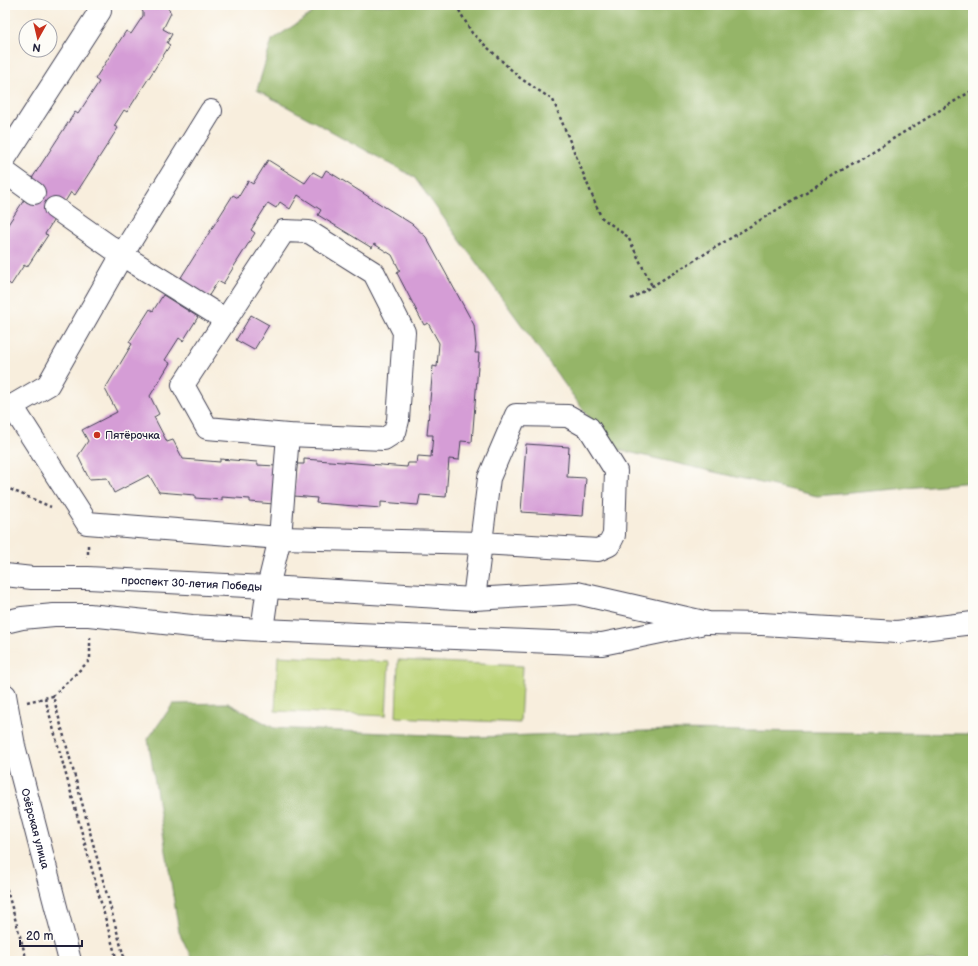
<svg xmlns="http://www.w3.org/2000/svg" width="978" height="966" viewBox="0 0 978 966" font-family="'Balsamiq Sans',sans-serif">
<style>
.green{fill:#bcd377;stroke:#6f7a59}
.forest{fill:#95b568;stroke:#5c6c52}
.building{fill:#d59dd6}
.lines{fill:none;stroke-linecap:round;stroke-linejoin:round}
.minor-casing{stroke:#424153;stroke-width:24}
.path{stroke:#424153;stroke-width:2.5;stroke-dasharray:3 3;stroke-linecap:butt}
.minor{stroke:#fff;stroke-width:22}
.poi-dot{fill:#c8321e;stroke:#fdfcf7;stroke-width:1.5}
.labels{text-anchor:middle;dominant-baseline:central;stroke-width:3;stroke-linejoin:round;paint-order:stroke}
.poi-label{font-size:11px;fill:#22223b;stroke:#fdfcf7;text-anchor:start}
.street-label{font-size:11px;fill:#22223b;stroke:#fdfcf7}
</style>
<rect width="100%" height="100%" fill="#fdfcf7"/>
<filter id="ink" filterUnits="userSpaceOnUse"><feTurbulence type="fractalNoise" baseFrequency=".025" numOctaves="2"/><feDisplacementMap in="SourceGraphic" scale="8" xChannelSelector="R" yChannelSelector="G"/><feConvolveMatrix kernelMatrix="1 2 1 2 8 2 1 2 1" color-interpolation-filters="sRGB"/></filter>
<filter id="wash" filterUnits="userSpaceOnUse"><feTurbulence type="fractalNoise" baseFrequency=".012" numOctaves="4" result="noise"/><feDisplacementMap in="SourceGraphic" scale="16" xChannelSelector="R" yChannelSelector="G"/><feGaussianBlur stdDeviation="0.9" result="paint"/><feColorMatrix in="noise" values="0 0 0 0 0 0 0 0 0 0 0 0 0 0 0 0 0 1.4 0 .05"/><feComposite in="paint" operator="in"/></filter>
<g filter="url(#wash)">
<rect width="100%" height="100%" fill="#f8eedd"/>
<path class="green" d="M278,656L389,662L386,716L275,711Z
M398,660L523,666L520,723L396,717Z"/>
<path class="forest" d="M316,5H973V482L817,496L611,448L414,177L257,90L272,40L311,14Z
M228,703L274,728L476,737L673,730L973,734V961H193L179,932L148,739L173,704Z"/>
<g id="blocks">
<path class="building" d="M139,5H166L171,13L163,29L172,34L167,43L170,45L127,112L124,110L114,126L118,128L75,195L71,192L63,205L45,234L48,235L27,267L24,265L11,285L5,280V229L24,200L28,203L37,188L29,183L75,112L78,114L99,82L95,79L126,31L131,34L143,16V12Z
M268,160L305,183L313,172L322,177L326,170L412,224L426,237L474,325L476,346L475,353H479L472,442L461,441L459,460L449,459L446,497L420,495L418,505L381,502V508L316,503L317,498L294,496L297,464H304V459L407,467L408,463H417L418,456L431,457L433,435H427L433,366L437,367L439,343L428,323L424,325L397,273L400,271L392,255L374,244L372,248L318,215L321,210L298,195L290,209L280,202L276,208L268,203L251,230L255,233L223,284L218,281L208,297L180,279L233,195L238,198L248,181L253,184Z
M163,295L198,317L183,341L179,338L165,360L170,363L150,396L159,414L154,417L167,442L173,440L183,459L220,462V459L257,462V465L277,466L274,504L250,502V499L222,497V500L195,498V495L159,492L149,475L114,493L107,478L89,479L78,456L88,441L82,430L117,412L105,389L132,344L129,342L150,309L153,311Z
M251,315L269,325L254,350L236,340Z
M526,444L569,447L567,477L586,478L583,516L521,512Z"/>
</g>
</g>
<g filter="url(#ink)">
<use href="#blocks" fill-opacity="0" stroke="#424153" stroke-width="1"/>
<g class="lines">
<g class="minor-casing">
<g id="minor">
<path d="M5,158L100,11L97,5"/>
<path d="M5,172L34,193"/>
<path d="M55,208L122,255L211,111"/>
<path d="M284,231L309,232L374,273L404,332L398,420L395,432L384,439L288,435L207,428L183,385Z"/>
<path d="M12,406L87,523L280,538L481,543L598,550L609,545L614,535L616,471L589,428L568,416L516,415L489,478L474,599"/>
<path d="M5,410L48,385L122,255L226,320"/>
<path id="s1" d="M5,575L32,578H88L268,587L474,599L577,593L708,623L762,624L897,632L973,623"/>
<path d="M5,622L22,618L54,615H89L192,626L262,630L602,644L700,624"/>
<path d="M262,630L268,587L280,538L288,435"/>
<path id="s2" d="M5,695L14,746L70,961"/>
</g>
</g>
<path class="path" d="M456,5L472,33L520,78L553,100L601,217L628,237L652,286
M631,299L973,90
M5,487L51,507
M88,545V558
M90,637V660L53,696L125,961
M45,698L117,961
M27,702L53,696
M5,883L27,961"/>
<use href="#minor" class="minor"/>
</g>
</g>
<circle class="poi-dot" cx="97" cy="435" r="4"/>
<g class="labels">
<g class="poi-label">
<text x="105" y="435">Пятёрочка</text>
</g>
<g class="street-label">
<text stroke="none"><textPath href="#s1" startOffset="187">проспект 30-летия Победы</textPath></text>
<text stroke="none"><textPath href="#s2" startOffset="137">Озёрская улица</textPath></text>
</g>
</g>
<rect width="978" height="966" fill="none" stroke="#fdfcf7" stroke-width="20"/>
<g transform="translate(38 38) rotate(188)"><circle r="19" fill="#fdfcf7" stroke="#a5a5ac"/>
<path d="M0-3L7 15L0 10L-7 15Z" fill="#c8321e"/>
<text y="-6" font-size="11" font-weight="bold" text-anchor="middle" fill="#22223b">N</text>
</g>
<path d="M20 940v6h62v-6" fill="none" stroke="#22223b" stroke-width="2"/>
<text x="26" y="940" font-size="12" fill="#22223b" stroke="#fdfcf7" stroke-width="3" paint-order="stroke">20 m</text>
</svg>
